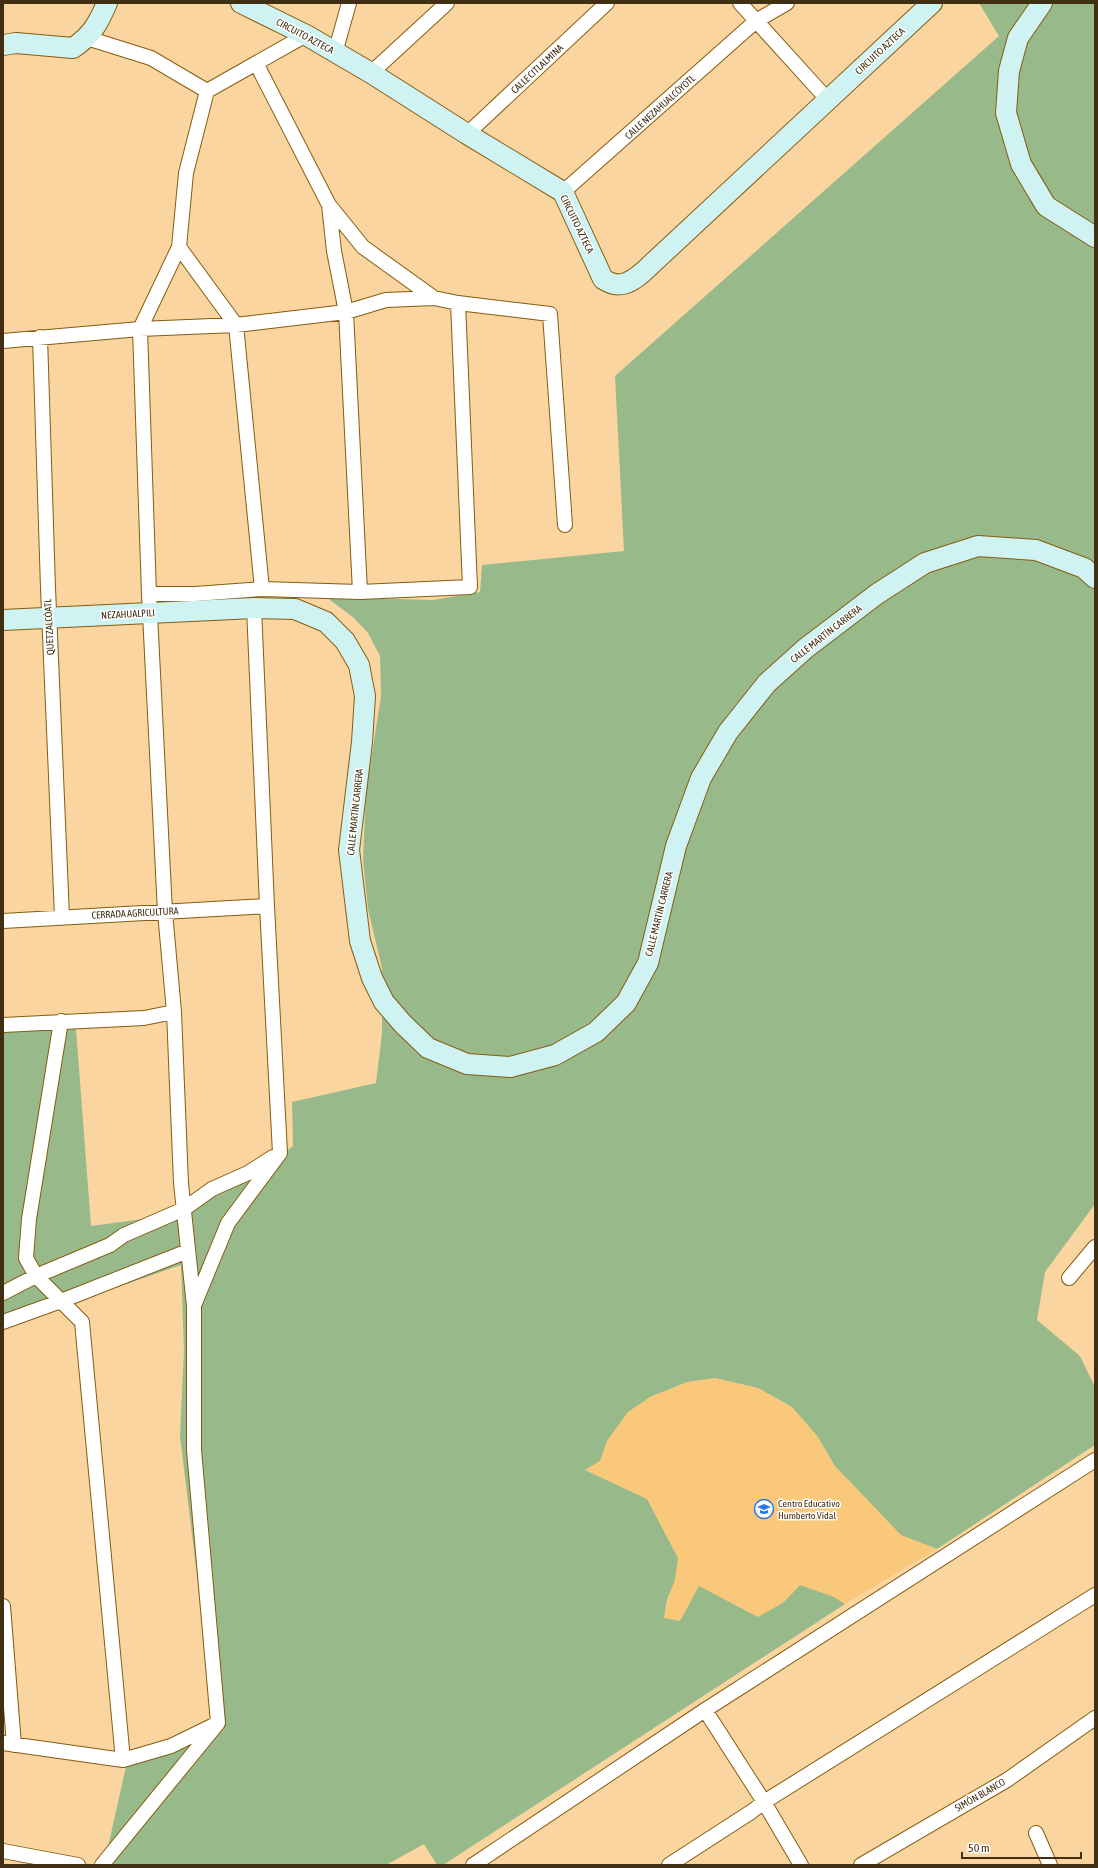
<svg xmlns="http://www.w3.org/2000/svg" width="1098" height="1868" viewBox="0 0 1098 1868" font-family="'Asap Condensed',sans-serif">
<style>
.built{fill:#fac87b}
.green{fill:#98ba8b}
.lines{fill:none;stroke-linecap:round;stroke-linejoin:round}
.street-casing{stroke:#855c0f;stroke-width:16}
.secondary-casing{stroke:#855c0f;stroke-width:22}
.street{stroke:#fff;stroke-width:14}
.secondary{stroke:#cff3f3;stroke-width:20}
.labels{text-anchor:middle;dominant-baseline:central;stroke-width:3;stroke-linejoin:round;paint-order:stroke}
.street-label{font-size:10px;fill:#402f12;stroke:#fdfdfd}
.poi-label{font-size:10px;fill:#402f12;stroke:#fdfdfd;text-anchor:start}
</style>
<rect width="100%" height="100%" fill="#fad5a0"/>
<path class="built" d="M715,1378L757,1388L792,1407L818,1437L835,1466L900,1534L937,1549L845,1604L834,1597L800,1585L784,1602L758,1617L699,1586L680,1621L664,1618L678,1558L647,1499L585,1470L600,1461L607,1441L628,1412L650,1397L687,1382Z"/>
<path class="green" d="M979,3H1095V1204L1045,1272L1037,1320L1080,1356L1095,1387V1445L937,1549L901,1535L835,1466L818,1437L792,1407L758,1388L715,1378L687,1382L650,1397L628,1412L607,1441L600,1461L585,1470L647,1499L678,1558L675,1580L667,1600L664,1618L680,1621L699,1586L758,1617L784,1602L800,1585L834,1597L845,1604L443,1865H437L424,1844L386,1865H104L127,1762L215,1723L180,1436L184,1350L181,1265L3,1327V1021L75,1016L91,1226L180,1214L250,1179L293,1146L292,1102L376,1083L382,1033V968L368,909L363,860L366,792L381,696L380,656L368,633L354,618L326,597L433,600L480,592L482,565L624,551L615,376L999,36Z"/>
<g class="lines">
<g class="street-casing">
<path id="street" d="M740,3L827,99
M87,38L151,58L207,91
M335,53L349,3
M256,63L329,205L363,247L434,298
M371,73L447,3
M467,134L607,3
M563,192L756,21L787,3
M329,205L334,251L346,312L360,592
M179,247L236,325L262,589
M40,337L48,588L62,917
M3,341L140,329L236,325L346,312L386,300L434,298L458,303L550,314L565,525
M149,594H195L262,589L360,592L470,587L458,303
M3,921L267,906
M61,1021L29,1219L26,1258L36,1276L82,1322L123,1760
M3,1025L144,1018L174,1012
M1069,1278L1095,1247
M3,1293L36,1276L110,1245L124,1235L184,1209L212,1189L248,1173L273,1157
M195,1303L228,1223L280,1153L267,906L254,608
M3,1322L61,1301L188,1251
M3,1606L14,1745
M705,1710L764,1802L801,1865
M3,1743L123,1760L171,1746L214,1725
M1036,1833L1050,1865
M3,1851L78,1865
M102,1865L218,1723L194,1450V1306L181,1183L174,1012L165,912L149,594L140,329L179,247L186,173L207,91L306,35
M473,1865L705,1710L1095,1460
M669,1865L751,1812L764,1802L1095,1595
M861,1865L1007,1780L1095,1718"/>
</g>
<g class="secondary-casing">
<path id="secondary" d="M241,3L306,35L371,73L467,134L563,192L603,279C618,289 629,284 642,273L932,3
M1042,3L1018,38L1009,71L1006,113L1021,164L1046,206L1095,237
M3,45L16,43L73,48C92,35 98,24 107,3
M3,620L254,608L295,609L326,622L345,641L359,665L365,696L362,742L349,850L360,941L372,978L384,1002L403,1024L428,1048L467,1064L510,1067L555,1055L596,1032L626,1003L648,963L676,846L701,778L728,732L767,683L806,648L877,594L925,563L978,546L1036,550L1084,568L1095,578"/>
</g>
<use href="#street" class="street"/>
<use href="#secondary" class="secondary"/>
</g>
<defs>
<g id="school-ring" transform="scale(1)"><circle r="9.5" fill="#fdfdfd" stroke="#2779e3" stroke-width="1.5"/><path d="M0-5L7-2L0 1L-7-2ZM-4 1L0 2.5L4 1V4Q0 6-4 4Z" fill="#2779e3"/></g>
</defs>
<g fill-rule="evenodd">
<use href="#school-ring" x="764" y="1509"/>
</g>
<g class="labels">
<g class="street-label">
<text transform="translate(305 36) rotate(28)">CIRCUITO AZTECA</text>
<text transform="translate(880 51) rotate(-43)">CIRCUITO AZTECA</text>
<text transform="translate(537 69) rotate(-43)">CALLE CITLALMINA</text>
<text transform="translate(660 107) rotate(-42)">CALLE NEZAHUALCÓYOTL</text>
<text transform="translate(577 224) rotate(64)">CIRCUITO AZTECA</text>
<text transform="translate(128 614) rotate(-3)">NEZAHUALPILI</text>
<text transform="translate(49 627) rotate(-93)">QUETZALCÓATL</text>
<text transform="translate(826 634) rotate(-38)">CALLE MARTÍN CARRERA</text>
<text transform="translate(355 812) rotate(-84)">CALLE MARTÍN CARRERA</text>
<text transform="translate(135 913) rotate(-3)">CERRADA AGRICULTURA</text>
<text transform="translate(659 914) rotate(-76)">CALLE MARTÍN CARRERA</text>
<text transform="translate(980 1795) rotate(-30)">SIMÓN BLANCO</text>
</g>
<g class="poi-label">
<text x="778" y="1503">Centro Educativo<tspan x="778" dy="12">Humberto Vidal</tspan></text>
</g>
</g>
<rect width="1098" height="1868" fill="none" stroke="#402f12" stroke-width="8"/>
<path d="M962 1852v6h119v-6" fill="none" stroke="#402f12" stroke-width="2"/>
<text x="968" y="1852" font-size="12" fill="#402f12" stroke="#fdfdfd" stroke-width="3" paint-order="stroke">50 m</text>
</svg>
